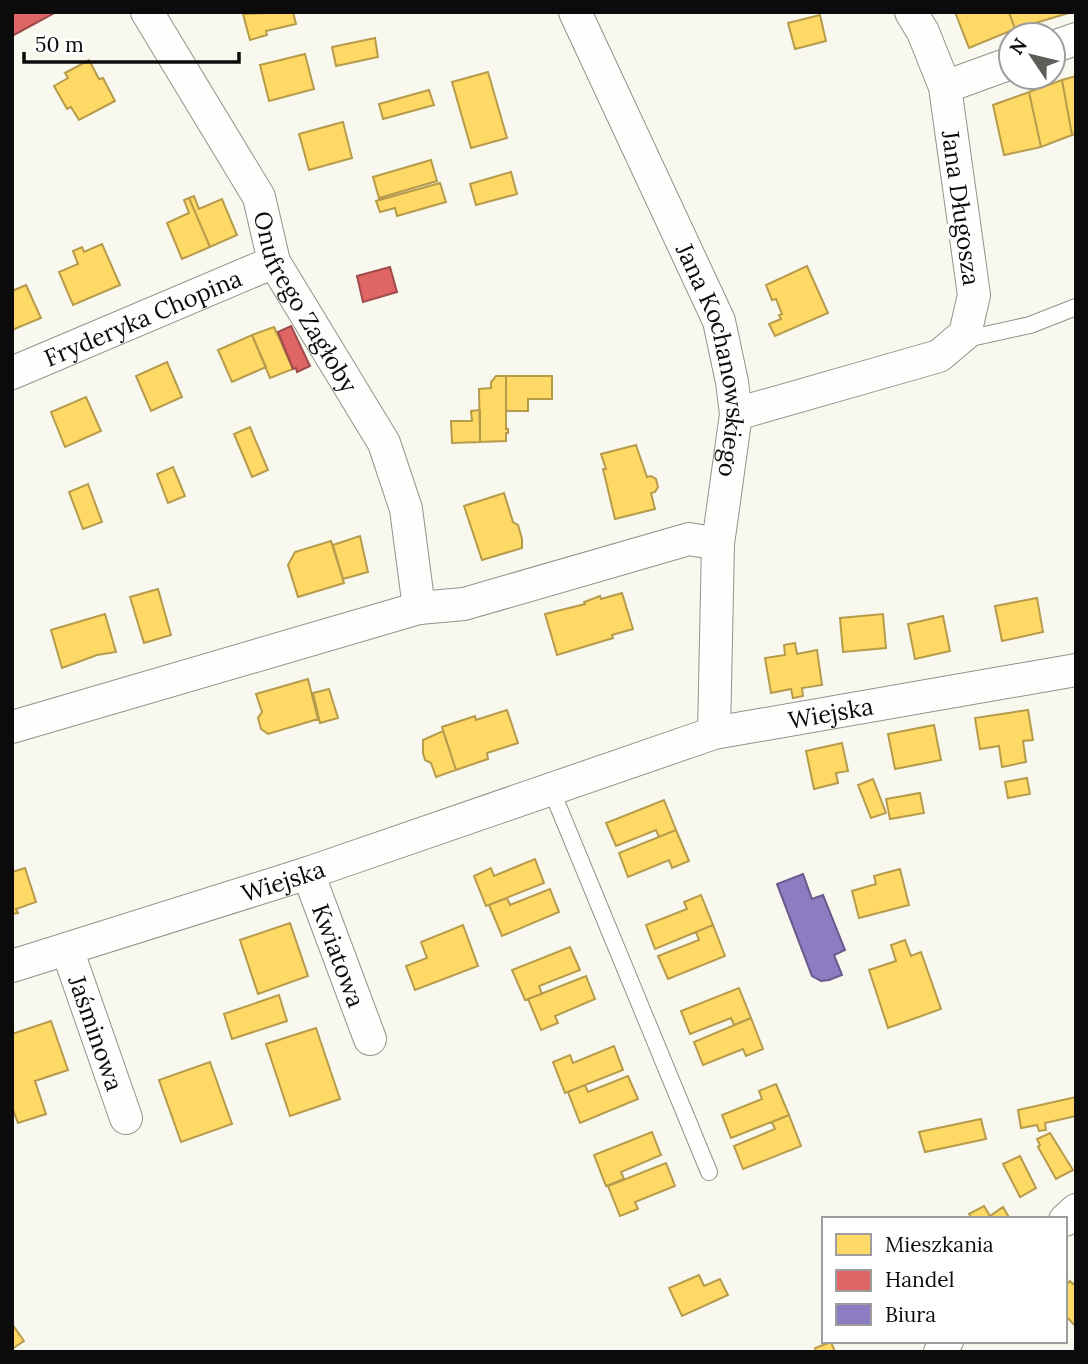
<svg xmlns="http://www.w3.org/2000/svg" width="1088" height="1364" viewBox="0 0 1088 1364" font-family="Lora,serif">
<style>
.homes{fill:#ffd966;stroke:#b69b4b;stroke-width:2}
.shops{fill:#e06666;stroke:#a04b4b;stroke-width:2}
.offices{fill:#8e7cc3;stroke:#675a8c;stroke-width:2}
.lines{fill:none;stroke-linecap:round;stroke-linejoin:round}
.service-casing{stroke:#92928d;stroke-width:18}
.minor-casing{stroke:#92928d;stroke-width:34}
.service{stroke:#fefefc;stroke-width:16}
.minor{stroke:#fefefc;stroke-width:32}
.labels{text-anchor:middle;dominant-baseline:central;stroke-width:7;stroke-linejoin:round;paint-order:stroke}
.street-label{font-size:24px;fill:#0b0b0b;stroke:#fff}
</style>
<rect width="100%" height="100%" fill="#f9f8ee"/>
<path class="homes" d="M293,12L296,24L266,31L267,35L250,40L243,14Z
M955,12H1009L1015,29L969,48Z
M1009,12H1069V13L1015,29Z
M820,15L826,41L795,49L788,23Z
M375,38L378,57L336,66L332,47Z
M305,54L314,89L269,101L260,65Z
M89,60L99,79L103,78L115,101L79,120L71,107L67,109L54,86L68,78L65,73Z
M488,72L507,138L471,148L452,82Z
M1076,76V134L1072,135L1062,80Z
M1062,80L1072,135L1041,147L1029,92Z
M429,90L434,105L383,119L379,104Z
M1029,92L1041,147L1004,155L993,105Z
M343,122L352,158L309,170L299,134Z
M431,160L437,181L379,198L373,177Z
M511,172L517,194L476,205L470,184Z
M440,183L446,202L397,216L395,208L380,212L376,201Z
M194,196L199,209L222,199L237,235L210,247L189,198Z
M189,198L210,247L182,259L167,223L189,213L184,200Z
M102,244L120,285L73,305L59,272L78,264L73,251L82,247L84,252Z
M807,266L828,313L775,336L769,324L781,319L779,315L782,314L776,299L772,300L766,285Z
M26,285L41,318L12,330V291Z
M274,327L293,369L270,378L252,335Z
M252,335L266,367L232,382L218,350Z
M167,362L182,397L151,411L136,376Z
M496,376H506V429H508V433H506V441L480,442L479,389L491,388V382Z
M506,376H552V399H528V411H506Z
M86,397L101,431L65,447L51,412Z
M480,410V442L452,443L451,421H472L471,411Z
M250,427L268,470L252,477L234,434Z
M636,445L647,477L651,476L656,479L658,487L655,492L651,493L655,509L615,519L603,469H606L601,454Z
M173,467L185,496L168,503L157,474Z
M88,484L102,522L83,529L69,492Z
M504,493L513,522L518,525L522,539V548L482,560L464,506Z
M360,536L368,572L343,579L333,545Z
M331,541L344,583L298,597L288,565L295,552Z
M158,589L171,635L144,643L130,597Z
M622,593L633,629L612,635L613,638L557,655L545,614L585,604L584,602L600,596L601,599Z
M1037,598L1043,632L1002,641L995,606Z
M105,614L116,652L97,655L62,668L51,630Z
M883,614L886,648L843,652L840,618Z
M943,616L950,651L915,659L908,624Z
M795,643L797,654L817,650L822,685L802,688L803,696L793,698L791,689L771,693L765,658L785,655L784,645Z
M308,679L318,719L268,734L261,729L258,718L262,712L256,694Z
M329,689L338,718L320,723L313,693Z
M507,710L518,743L487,753L488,759L456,770L442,727L475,716L476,720Z
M1028,710L1033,740L1023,741L1026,762L1002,767L999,746L980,749L975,718Z
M934,725L941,760L895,769L888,734Z
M443,731L456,770L436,777L431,763L425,760L423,753V740Z
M842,743L848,771L836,773L838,783L814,789L806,751Z
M1027,778L1030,794L1008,798L1005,782Z
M873,779L886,813L871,818L858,785Z
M920,793L924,813L890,819L886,799Z
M664,800L676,830L659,837L656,830L616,846L606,823Z
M676,830L689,861L672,868L669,860L628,877L619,853Z
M535,859L544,883L486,906L474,876L491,868L494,876Z
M25,868L36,902L16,909L18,913L12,914V872Z
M900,869L909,905L859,918L852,891L876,884L874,876Z
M550,889L559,912L502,936L489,905L507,898L510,905Z
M701,895L713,925L655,949L646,925L687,909L684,902Z
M290,923L308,976L258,994L240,940Z
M463,925L478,966L415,990L406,966L427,958L421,942Z
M713,925L725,956L668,979L658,956L699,940L696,932Z
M905,940L911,956L921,952L941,1009L888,1028L869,970L896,961L891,945Z
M570,947L580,970L539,986L542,994L525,1000L512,970Z
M586,976L595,999L555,1016L558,1023L541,1030L528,999Z
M739,988L751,1018L734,1025L731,1018L690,1034L681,1011Z
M279,995L287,1021L232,1039L224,1014Z
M751,1018L763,1049L746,1056L743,1049L703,1065L694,1042Z
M51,1021L68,1070L35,1081L46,1114L18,1123L12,1107V1034Z
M316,1028L340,1099L290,1116L266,1044Z
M614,1046L623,1070L565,1093L553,1062L570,1055L573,1063Z
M210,1062L232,1124L181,1142L159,1080Z
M628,1076L638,1099L580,1123L568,1092L585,1085L588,1092Z
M776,1084L789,1115L731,1138L722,1115L762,1099L759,1091Z
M1076,1097V1116L1045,1123L1046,1130L1039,1131L1037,1125L1021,1128L1018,1110Z
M789,1115L801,1146L743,1169L734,1146L775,1129L772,1122Z
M981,1119L986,1139L925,1152L919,1132Z
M652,1132L661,1155L621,1172L624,1179L606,1186L594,1155Z
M1050,1133L1073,1170L1056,1179L1038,1147L1040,1145L1037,1139Z
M1020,1156L1036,1188L1020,1197L1003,1164Z
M666,1163L675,1186L635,1202L638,1209L620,1216L608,1186Z
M984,1206L990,1216L1003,1207L1010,1219H972L969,1214Z
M699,1275L704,1286L720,1279L728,1295L682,1316L669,1288Z
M1070,1281L1073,1284L1076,1283V1327L1065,1315V1286Z
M12,1324L24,1341L12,1349Z
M831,1342L835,1352H816L815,1348Z"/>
<path class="shops" d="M12,12H56L12,36Z
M390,267L397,292L363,302L357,276Z
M291,326L310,366L297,372L296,368L293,369L278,332Z"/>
<path class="offices" d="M803,874L812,899L823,895L845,950L834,955L842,975L829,980L821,981L812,976L777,884Z"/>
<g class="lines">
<g class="service-casing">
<path id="service" d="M962,340L1030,325L1076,307
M551,789L709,1172"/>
</g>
<g class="minor-casing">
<g id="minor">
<path id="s1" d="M147,12L259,197L274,262L384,443L406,509L419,608"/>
<path id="s2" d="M575,12L719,321L732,382L736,414L718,544L714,733"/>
<path d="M1053,47L1076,39"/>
<path d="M945,87L1011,63"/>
<path id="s3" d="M12,373L274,262"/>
<path d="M736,414L939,356L965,334L974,295L945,87L923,32L911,12"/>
<path d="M12,727L419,608L464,604L689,539L718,544"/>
<path id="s4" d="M308,873L370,1039"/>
<path id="s5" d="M67,949L126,1118"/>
<path id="s6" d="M12,966L308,873L714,733L1076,670"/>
<path d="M1065,1220L1076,1210"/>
<path d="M940,1352L947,1341"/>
</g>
</g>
<use href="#service" class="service"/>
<use href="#minor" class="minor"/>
</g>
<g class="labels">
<g class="street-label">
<text transform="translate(961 208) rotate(82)">Jana Długosza</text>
<text stroke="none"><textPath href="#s1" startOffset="332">Onufrego Zagłoby</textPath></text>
<text stroke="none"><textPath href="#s3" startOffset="142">Fryderyka Chopina</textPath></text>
<text stroke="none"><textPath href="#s2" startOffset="378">Jana Kochanowskiego</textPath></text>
<text stroke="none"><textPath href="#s6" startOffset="858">Wiejska</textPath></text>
<text stroke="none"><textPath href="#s6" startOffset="284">Wiejska</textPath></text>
<text stroke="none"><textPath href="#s4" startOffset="88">Kwiatowa</textPath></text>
<text stroke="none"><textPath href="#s5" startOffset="89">Jaśminowa</textPath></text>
</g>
</g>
<rect width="1088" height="1364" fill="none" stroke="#0b0b0b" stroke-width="28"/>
<rect x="822" y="1217" width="245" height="126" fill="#ffffff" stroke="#9d9d9d" stroke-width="2"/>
<rect x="836" y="1234" width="35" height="21" fill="#ffd966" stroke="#9d9d9d" stroke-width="2"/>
<text x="885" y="1252" font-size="21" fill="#0b0b0b">Mieszkania</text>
<rect x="836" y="1270" width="35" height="21" fill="#e06666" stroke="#9d9d9d" stroke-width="2"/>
<text x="885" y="1287" font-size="21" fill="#0b0b0b">Handel</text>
<rect x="836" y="1304" width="35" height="21" fill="#8e7cc3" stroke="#9d9d9d" stroke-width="2"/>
<text x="885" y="1322" font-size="21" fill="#0b0b0b">Biura</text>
<g transform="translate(1032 56) rotate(305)"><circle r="33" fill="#ffffff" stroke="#9d9d9d" stroke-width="2"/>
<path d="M0-5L12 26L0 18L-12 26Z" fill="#5e5e5a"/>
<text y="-10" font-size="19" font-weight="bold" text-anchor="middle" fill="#0b0b0b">N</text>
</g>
<path d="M24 52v10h215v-10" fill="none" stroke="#0b0b0b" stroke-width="3.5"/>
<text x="35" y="52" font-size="21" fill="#0b0b0b" stroke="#ffffff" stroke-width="5" paint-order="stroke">50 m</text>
</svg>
